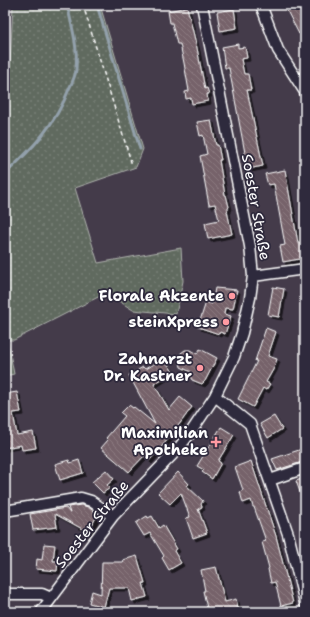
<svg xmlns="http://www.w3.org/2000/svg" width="310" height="617" viewBox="0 0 310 617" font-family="'Shantell Sans',sans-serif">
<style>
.grass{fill:url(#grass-dots);stroke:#b0b4af}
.pitch{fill:#616a5f;stroke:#b0b4af}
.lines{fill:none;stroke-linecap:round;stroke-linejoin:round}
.stream{stroke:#93a1ac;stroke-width:3}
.building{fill:url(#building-back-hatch);stroke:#fff;filter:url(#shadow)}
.street-casing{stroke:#fff;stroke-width:13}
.path{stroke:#fff;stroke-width:1.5;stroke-dasharray:4 3;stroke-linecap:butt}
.street{stroke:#2f2a3d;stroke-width:10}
.poi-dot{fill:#ff9aa2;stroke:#2f2a3d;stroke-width:1.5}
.labels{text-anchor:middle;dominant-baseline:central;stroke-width:3.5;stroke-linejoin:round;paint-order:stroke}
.street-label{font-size:15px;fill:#fff;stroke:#2f2a3d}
.poi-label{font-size:15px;font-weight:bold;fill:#fff;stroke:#2f2a3d;text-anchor:end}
</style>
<defs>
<pattern id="grass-dots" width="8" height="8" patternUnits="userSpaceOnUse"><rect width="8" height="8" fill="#616a5f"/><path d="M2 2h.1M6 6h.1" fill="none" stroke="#798077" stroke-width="1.8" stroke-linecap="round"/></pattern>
<pattern id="building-back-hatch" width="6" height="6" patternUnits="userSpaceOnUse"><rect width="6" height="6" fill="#76626a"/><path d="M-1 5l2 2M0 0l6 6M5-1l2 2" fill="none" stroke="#8b7a80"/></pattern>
<filter id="shadow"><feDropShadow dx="3" dy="3" stdDeviation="0" flood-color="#0009"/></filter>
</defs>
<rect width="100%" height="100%" fill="#443b4a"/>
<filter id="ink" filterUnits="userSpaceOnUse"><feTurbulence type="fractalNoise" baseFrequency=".025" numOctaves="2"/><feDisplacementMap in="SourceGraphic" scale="8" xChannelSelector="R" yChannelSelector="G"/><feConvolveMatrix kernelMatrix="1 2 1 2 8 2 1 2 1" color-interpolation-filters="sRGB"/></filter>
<g filter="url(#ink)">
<path class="grass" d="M13,5H100L143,149L136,167L75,188L98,263L181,248L183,281L176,314L133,310L106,293L14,340H5V164Z"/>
<path class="pitch" d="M8,343L14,374L5,376V344Z"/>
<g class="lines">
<path class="stream" d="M97,5L140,149
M5,174C32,149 56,124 69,89C72,83 76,75 76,69C78,46 72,26 67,5"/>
</g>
<path class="building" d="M284,5H297L303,17L305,16V31L299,34Z
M187,7L197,48L205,89L207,88L209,94H207L208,101L192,104L191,98L186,99L185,92L189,91L184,63L180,44H177L172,23H170L168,11Z
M234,9L237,28L220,31L217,12Z
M238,44V48L245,47L246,52L247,58L241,59L244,74H248L251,90H247L263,166L248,169L229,68H225L222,47Z
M211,120L216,145H218L221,160H219L225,195H226L229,207L228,208V210L227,211L232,234L208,239L205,223L219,220L215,204L209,205L200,156L207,154L203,135L200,136L197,122Z
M285,170L298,243L305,242V258L283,262L280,246L285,245L274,184L268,185L265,174Z
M273,287L284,289L279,317L268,315Z
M215,288L237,290L233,309L225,308L224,314L231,316L225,334L220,332L219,334L198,327L206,302L212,304Z
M266,328L276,332L268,356L277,359L274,368L266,382L270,384L266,390L263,388L253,407L238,399L257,361H255Z
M200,349L217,358L205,381L202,384L192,380L190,376L191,372L181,367L179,357L181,353L185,350H190L197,354Z
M164,358L173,372L154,384L169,410L180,397L192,407L170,437L149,461L144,456L129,472L101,448L108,440L106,438L125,416L121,413L129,405L133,408L134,407L155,424L129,375L143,367L145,369Z
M17,392L21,412L13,413L17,435L33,432L36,448L22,450L21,445L5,448V394Z
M274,416L282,429L268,438L260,424Z
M221,427L234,435L218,461L221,463L212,479L202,472L204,470L197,466Z
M305,448V461L277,470L272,459Z
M69,460L70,463L79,460L83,473L60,480L55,464Z
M251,461L276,536L293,603L281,606L275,582L271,583L268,569L269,568L262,542L266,541L254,507H253L251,500L243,503L240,492L243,490L235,467Z
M106,470L114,479L107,485L110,488L103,493L92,482Z
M178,472L189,484L187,486L203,501L201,504L202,507L198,509L207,533L193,538L186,518L190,517L181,493L170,504L158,493Z
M305,478V503H304L296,481Z
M81,505L88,507L98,514L88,532L55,514L57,527L33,530L30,514L66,508L70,513L68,507Z
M147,516L148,518L152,516L159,528L163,525L177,549L174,551L181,563L169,570L162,558L164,556L150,533L144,536L136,523Z
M44,544L55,545L53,561H58L57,571L36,569L37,559L42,560Z
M137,556L145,583H143L147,597L132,601L129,588H109L104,607L89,603L92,591L101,594L102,562H124L123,560Z
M216,567L225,602L236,599L239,612H208L203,591H205L201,570Z"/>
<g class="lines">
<g class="street-casing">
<path id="street" d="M261,5L278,50L305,92
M253,276L305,269
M215,396L250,424L288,534L305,603
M270,480L305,468
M5,511L81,498L91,501L113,516
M5,594H42L51,598
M41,612L113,516L178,449L191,432L215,396L234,357L242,333L250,298L253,276L250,246L202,5"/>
</g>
<path class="path" d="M83,5L132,165"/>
<use href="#street" class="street"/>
</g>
</g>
<g class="poi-dot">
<circle cx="232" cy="296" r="4"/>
<circle cx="226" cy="322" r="4"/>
<circle cx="200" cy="368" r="4"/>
<path d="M214 436h4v4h4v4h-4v4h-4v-4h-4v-4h4z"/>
</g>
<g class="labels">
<g class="street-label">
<text transform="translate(256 207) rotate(80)">Soester Straße</text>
<text transform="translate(92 524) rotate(-51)">Soester Straße</text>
</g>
<g class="poi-label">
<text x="224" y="296">Florale Akzente</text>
<text x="218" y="322">steinXpress</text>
<text x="192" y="359">Zahnarzt<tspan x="192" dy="17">Dr. Kastner</tspan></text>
<text x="208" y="433">Maximilian<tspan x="208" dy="17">Apotheke</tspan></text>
</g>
</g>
<rect width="310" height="617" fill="none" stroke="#2f2a3d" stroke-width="20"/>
<rect x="10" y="10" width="290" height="597" fill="none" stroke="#fff" stroke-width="1.5" filter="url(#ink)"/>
</svg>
